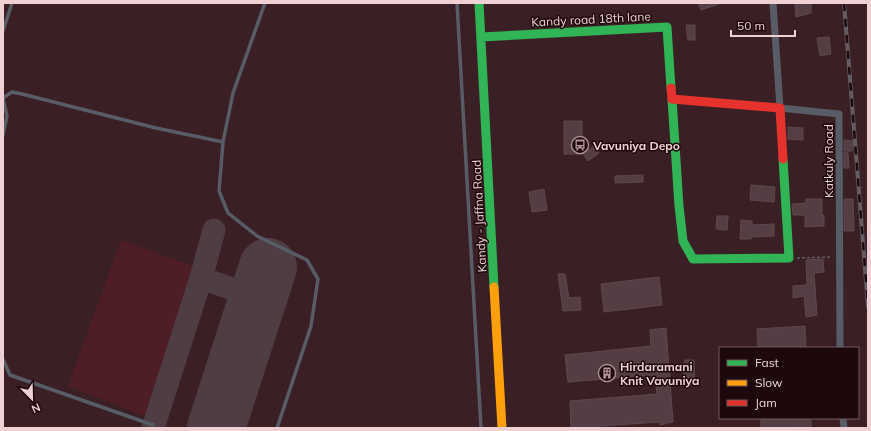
<svg xmlns="http://www.w3.org/2000/svg" width="871" height="431" viewBox="0 0 871 431" font-family="Mulish,sans-serif">
<style>
.built{fill:#4e1d25}
.lines{fill:none;stroke-linecap:round;stroke-linejoin:round}
.taxiway{stroke:#4e3e44;stroke-width:23}
.runway{stroke:#4e3e44;stroke-width:58}
.building{fill:#543e44;stroke:#5e484e}
.path{stroke:#605d65;stroke-width:1.5;stroke-dasharray:3 2;stroke-linecap:butt}
.lane{stroke:#575c67;stroke-width:3.5}
.street{stroke:#575c67;stroke-width:7}
.fast{stroke:#30b455;stroke-width:9}
.slow{stroke:#ff9f0a;stroke-width:9}
.jam{stroke:#e5322d;stroke-width:9}
.rail-casing{stroke:#625c63;stroke-width:4}
.rail{stroke:#1d090c;stroke-width:2.5;stroke-dasharray:8;stroke-linecap:butt}
.labels{text-anchor:middle;dominant-baseline:central;stroke-width:3;stroke-linejoin:round;paint-order:stroke}
.street-label{font-size:12px;fill:#f0d1d3;stroke:#1d090c}
.poi-label{font-size:12px;font-weight:bold;fill:#f0d1d3;stroke:#1d090c;text-anchor:start}
</style>
<rect width="100%" height="100%" fill="#3a2024"/>
<path class="built" d="M121,240L203,270L155,420L68,386Z"/>
<g class="lines">
<path class="taxiway" d="M201,278L258,298
M153,428L201,278L214,230"/>
<path class="runway" d="M216,428L268,267"/>
</g>
<path class="building" d="M698,3H719V4L701,10Z
M802,3H811V13L796,17L795,4Z
M686,25H695V40H688Z
M829,37L831,54L820,56L817,38Z
M564,121H582V154H564Z
M788,127L803,128V140L788,139Z
M844,140L853,141L852,151H844Z
M594,146L599,153L588,161L583,154Z
M844,152L848,153L849,168H844Z
M643,175V182L615,183V176Z
M751,185L775,187L774,202L750,200Z
M544,189L547,210L532,212L529,192Z
M806,199H822V216L824,215V226L805,227V215H793L792,204L806,203Z
M844,199H853L854,231H844Z
M717,216H728L727,230L716,229Z
M741,220L752,221V225L774,224V236L751,237V239H740Z
M823,259L824,272L814,273L817,315L806,317L804,296L793,298V286L807,285L806,260Z
M558,274H565L569,298L580,297L581,310L563,311Z
M659,277L662,305L604,312L601,284Z
M805,326L806,348H758L757,329Z
M666,328L673,422L660,425V422L571,428L570,401L657,394L655,375L568,382L565,355L651,346L650,330Z
M685,360H694L695,384L683,385Z
M761,418H811V427L761,428Z"/>
<g class="lines">
<path class="path" d="M797,258L832,257"/>
<path class="lane" d="M265,3L233,93L223,142L219,191L228,213L257,236L307,260L318,279L311,326L277,428
M457,3L481,428
M3,31L12,3
M3,98L12,92L22,94L156,128L223,142
M3,98L7,116L3,135
M3,359L10,375L153,425"/>
<path class="street" d="M773,3L780,108L839,114L840,348
M843,418L844,428"/>
<path class="fast" d="M479,3L494,287
M481,37L667,27L671,88
M672,99L679,206L683,241L693,259L789,258L783,159"/>
<path class="slow" d="M494,287L502,428"/>
<path class="jam" d="M671,88L672,99L780,108L783,159"/>
<g class="rail-casing">
<path id="rail" d="M844,3L868,306"/>
</g>
<use href="#rail" class="rail"/>
</g>
<defs>
<g id="bus-ring" transform="scale(0.9)"><circle r="9.5" fill="#1d090c" stroke="#b09396" stroke-width="1.5"/><path d="M-5-6H5V4H4V6H2V4H-2V6H-4V4H-5ZM-3.5-4V0h7V-4ZM-3.5 1.2v1.5H-2V1.2ZM2 1.2v1.5H3.5V1.2Z" fill="#b09396"/></g>
<g id="building-ring" transform="scale(0.9)"><circle r="9.5" fill="#1d090c" stroke="#b09396" stroke-width="1.5"/><path d="M-4-6H4V6H1V3H-1V6H-4ZM-2.5-4.3h1.7v1.8h-1.7ZM.8-4.3h1.7v1.8H.8ZM-2.5-1h1.7V.8h-1.7ZM.8-1h1.7V.8H.8Z" fill="#b09396"/></g>
</defs>
<g fill-rule="evenodd">
<use href="#bus-ring" x="580" y="145"/>
<use href="#building-ring" x="607" y="373"/>
</g>
<g class="labels">
<g class="street-label">
<text transform="translate(591 19) rotate(-3)">Kandy road 18th lane</text>
<text transform="translate(828 161) rotate(-90)">Katkuly Road</text>
<text transform="translate(479 216) rotate(-93)">Kandy - Jaffna Road</text>
</g>
<g class="poi-label">
<text x="593" y="145">Vavuniya Depo</text>
<text x="620" y="366">Hirdaramani<tspan x="620" dy="14">Knit Vavuniya</tspan></text>
</g>
</g>
<rect width="871" height="431" fill="none" stroke="#f0d1d3" stroke-width="8"/>
<rect x="719" y="347" width="140" height="72" fill="#1d090c" stroke="#71595c"/>
<rect x="727" y="360" width="20" height="6" fill="#30b455" stroke="#71595c"/>
<text x="755" y="367" font-size="12" fill="#f0d1d3">Fast</text>
<rect x="727" y="380" width="20" height="6" fill="#ff9f0a" stroke="#71595c"/>
<text x="755" y="387" font-size="12" fill="#f0d1d3">Slow</text>
<rect x="727" y="400" width="20" height="6" fill="#e5322d" stroke="#71595c"/>
<text x="755" y="407" font-size="12" fill="#f0d1d3">Jam</text>
<g transform="translate(32 399) rotate(157)" stroke="#1d090c" stroke-width="3" paint-order="stroke">
<path d="M0-3L7 15L0 10L-7 15Z" fill="#f0d1d3"/>
<text y="-6" font-size="11" font-weight="bold" text-anchor="middle" fill="#f0d1d3">N</text>
</g>
<path d="M731 30v6h64v-6" fill="none" stroke="#f0d1d3" stroke-width="2"/>
<text x="737" y="30" font-size="12" fill="#f0d1d3" stroke="#1d090c" stroke-width="3" paint-order="stroke">50 m</text>
</svg>
